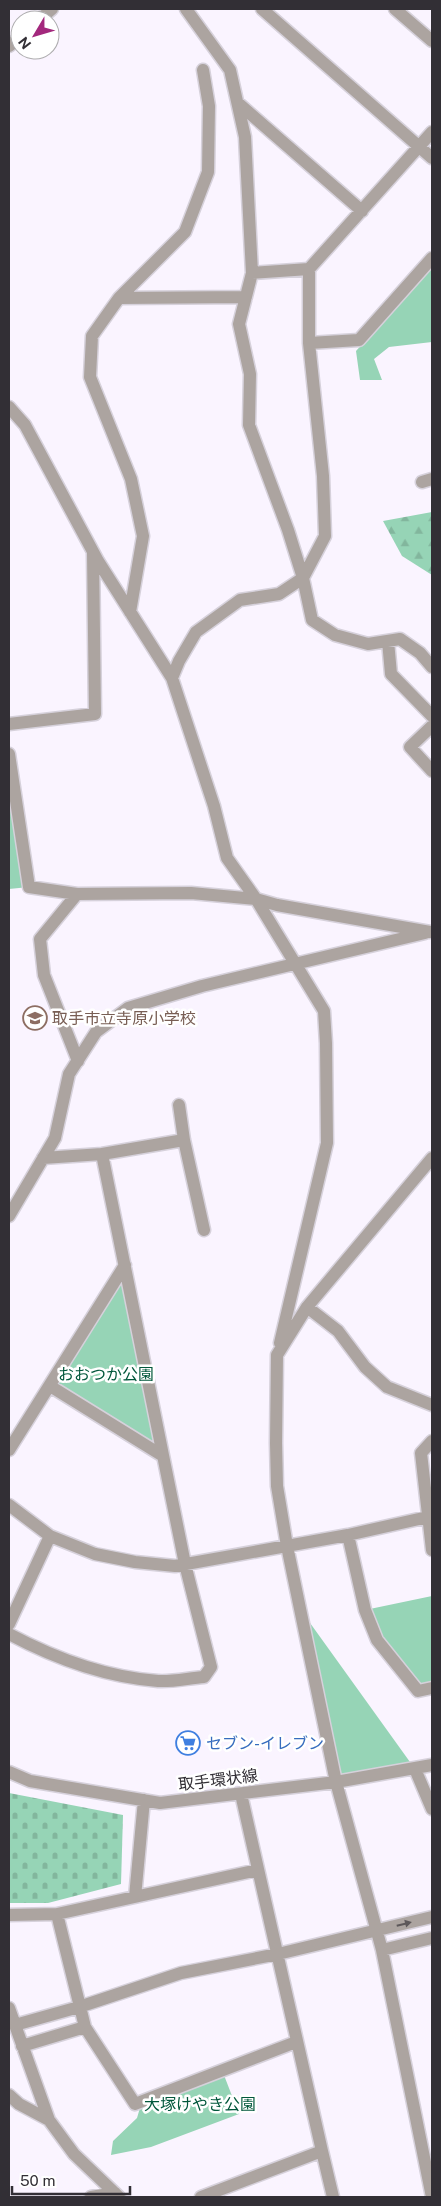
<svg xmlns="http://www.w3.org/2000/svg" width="441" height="2206" viewBox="0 0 441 2206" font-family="'Public Sans','Noto Sans JP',sans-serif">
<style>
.green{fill:#96d4b6}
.forest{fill:url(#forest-firs)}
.cemetery{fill:url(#cemetery-stones)}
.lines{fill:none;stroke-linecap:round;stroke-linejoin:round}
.minor-casing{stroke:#d6d1db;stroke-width:15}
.minor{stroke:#aca4a0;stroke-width:12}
.oneway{fill:#5d585a}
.labels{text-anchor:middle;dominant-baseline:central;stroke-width:5;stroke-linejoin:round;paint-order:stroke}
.education-label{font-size:16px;fill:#785e54;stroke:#fff;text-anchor:start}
.park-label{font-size:16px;fill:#01573b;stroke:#fff}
.shop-label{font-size:16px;fill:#366cbe;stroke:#fff;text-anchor:start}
.street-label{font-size:16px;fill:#322f35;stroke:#fff}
</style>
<defs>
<pattern id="forest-firs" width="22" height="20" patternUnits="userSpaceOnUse" patternTransform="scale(1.25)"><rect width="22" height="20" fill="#96d4b6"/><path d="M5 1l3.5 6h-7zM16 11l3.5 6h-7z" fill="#82b69d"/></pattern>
<pattern id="cemetery-stones" width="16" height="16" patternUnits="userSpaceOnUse" patternTransform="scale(1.25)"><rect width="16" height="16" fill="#96d4b6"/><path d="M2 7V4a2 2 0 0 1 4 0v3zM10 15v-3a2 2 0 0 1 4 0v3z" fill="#82b69d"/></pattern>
</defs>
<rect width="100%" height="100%" fill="#faf4ff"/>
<path class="green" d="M432,268V342L389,347L374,359L382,380H360L356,351Z
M9,754L29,887L9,889Z
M125,1265L163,1456L50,1386Z
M432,1596V1688L418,1691L377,1640L365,1610Z
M300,1609L415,1769L336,1782Z
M222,2070L239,2114L151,2147L111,2155L113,2141L137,2118L142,2101Z"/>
<path class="forest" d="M432,512V575L402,556L383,521Z"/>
<path class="cemetery" d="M9,1793L123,1815L121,1884L48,1903H9Z"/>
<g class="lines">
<g class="minor-casing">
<path id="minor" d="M262,9L432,158
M395,9L432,41
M39,20L52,9
M9,46L20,37
M238,103L362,211
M432,132L309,269V343L323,476L325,536L303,578L312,620L335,635L368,644L400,639L420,653L432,667
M252,273L309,269
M119,298L185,232L208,172L209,106L203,70
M309,343L359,340L432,258
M9,407L25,425L98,561L172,678L214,806L227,858L256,899L277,905L430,932
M422,482L432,479
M130,612L143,536L131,479L90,377L92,336L119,298L246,297
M388,641L391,674L432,716
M172,678L179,661L196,632L240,600L279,594L303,578L288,530L249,425L250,374L239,324L252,273L245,137L230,70L186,9
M9,724L95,714L93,553
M432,726L410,747L432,771
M9,754L29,887L77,894L191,893L256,899L324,1011L326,1043L327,1143L280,1343
M77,894L40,939L44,975L78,1061
M179,1105L184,1140L204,1230
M43,1158L102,1154L184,1140
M9,1216L55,1138L69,1074L96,1032L128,1008L202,986L425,933
M307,1307L338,1331L365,1367L387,1387L432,1405
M50,1386L163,1456
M432,1441L421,1453L432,1550
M9,1450L125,1265
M9,1505L50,1536L95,1554L135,1562L175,1566L348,1535L432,1516
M348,1535L365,1610L377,1640L418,1691L432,1688
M9,1624L50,1536
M9,1634C56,1659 105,1677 158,1681C173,1682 189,1678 204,1677L211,1667L185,1564L102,1154
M415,1769L432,1809
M9,1772L30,1781L160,1803L336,1782L432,1765
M135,1897L144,1800
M9,1915L57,1914L258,1870
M382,1950L432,1938
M9,2008L49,2120L74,2154L119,2197
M15,2025L79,2007L181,1973L278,1954L432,1917
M85,2027L135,2104L296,2042
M22,2046L85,2027L57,1914
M9,2095L19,2104L49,2120
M322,2151L333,2197
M91,2197L115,2193
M201,2197L322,2151L241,1794
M432,2197L382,1950L336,1782L287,1546L277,1486L276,1443L277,1355L307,1307L432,1158"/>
</g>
<use href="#minor" class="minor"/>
</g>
<defs><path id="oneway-solid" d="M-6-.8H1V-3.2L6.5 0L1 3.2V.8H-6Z" transform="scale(1.25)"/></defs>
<use class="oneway" href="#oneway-solid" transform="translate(404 1924) rotate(-14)"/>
<defs>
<g id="school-ring" transform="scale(1.25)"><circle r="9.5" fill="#fff" stroke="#8d6e63" stroke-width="1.5"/><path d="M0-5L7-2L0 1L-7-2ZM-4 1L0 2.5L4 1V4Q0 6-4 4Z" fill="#8d6e63"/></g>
<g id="supermarket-ring" transform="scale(1.25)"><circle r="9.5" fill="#fff" stroke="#3f7fe0" stroke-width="1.5"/><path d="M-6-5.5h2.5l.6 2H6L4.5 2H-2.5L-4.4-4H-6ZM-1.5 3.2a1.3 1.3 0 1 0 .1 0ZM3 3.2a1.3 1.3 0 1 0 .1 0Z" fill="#3f7fe0"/></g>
</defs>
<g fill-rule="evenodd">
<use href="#school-ring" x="35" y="1018"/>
<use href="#supermarket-ring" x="188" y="1743"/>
</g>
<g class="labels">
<g class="education-label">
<text x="52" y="1018">取手市立寺原小学校</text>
</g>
<g class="park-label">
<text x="106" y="1374">おおつか公園</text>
<text x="200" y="2104">大塚けやき公園</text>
</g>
<g class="shop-label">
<text x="206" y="1743">セブン-イレブン</text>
</g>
<g class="street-label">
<text transform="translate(218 1780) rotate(-7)">取手環状線</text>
</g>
</g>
<rect width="441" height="2206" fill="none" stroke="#322f35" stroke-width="20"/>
<g transform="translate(35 35) rotate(232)"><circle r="24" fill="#ffffff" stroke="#adacae"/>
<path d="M0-4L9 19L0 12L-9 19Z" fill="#a3287d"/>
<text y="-8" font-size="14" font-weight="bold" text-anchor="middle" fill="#322f35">N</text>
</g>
<path d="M12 2186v8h118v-8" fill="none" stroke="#322f35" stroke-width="2.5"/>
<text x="20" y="2186" font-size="15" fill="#322f35" stroke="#ffffff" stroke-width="4" paint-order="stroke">50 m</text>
</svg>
